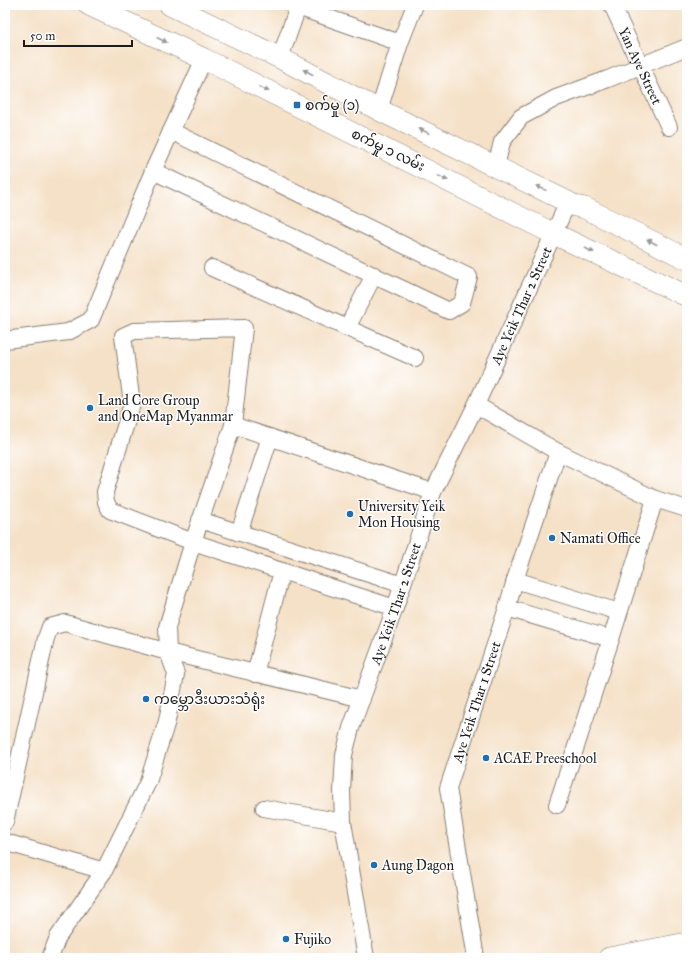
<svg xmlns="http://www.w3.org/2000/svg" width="692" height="963" viewBox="0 0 692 963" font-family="'IM FELL Great Primer','Noto Sans Myanmar',serif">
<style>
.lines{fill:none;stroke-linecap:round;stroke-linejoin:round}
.minor-casing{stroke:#887e72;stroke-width:18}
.major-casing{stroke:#887e72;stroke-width:22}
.minor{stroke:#fff;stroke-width:16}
.major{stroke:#fff;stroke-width:21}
.oneway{fill:#999}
.poi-dot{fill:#1f6fb2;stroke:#fff;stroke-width:1.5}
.labels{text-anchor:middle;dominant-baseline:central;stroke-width:3;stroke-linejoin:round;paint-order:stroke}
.street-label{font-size:14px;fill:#1c1c1c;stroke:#fff}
.poi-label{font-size:14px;fill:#1c1c1c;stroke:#fff;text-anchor:start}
</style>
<rect width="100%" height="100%" fill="#fff"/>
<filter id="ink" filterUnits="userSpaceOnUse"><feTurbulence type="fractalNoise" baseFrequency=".025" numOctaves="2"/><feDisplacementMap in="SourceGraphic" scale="8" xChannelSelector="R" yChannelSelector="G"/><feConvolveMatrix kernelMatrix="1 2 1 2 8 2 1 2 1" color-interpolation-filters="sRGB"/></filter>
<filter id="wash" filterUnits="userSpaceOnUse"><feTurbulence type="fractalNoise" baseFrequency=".012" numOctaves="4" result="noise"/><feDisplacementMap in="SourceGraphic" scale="16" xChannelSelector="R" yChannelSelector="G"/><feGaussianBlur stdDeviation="0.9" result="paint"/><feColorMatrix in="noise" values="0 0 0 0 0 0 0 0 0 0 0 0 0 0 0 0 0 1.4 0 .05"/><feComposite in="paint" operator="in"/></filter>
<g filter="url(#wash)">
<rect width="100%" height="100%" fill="#f5e1c7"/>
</g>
<g filter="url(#ink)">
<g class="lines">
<g class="minor-casing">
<g id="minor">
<path d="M292,5L400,43"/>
<path id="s1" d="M612,5L669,127"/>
<path d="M280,58L298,7"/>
<path d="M379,110L400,43L415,5"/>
<path d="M496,166L502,142L521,117L556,98L608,79L687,47"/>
<path d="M153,171L449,311L462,303L469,277L171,131"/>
<path d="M212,268L415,358"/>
<path d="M347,328L374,275"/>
<path d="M5,340L68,332L91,320L153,171L204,59"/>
<path d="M476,405L558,452L655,499L687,509"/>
<path d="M233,425L433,492"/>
<path d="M200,520L403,585"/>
<path d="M239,533L270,437"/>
<path d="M515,580L619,612"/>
<path d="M507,608L611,639"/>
<path d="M255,674L282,571"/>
<path d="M557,805L611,639L655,499"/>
<path d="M264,808L343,822"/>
<path d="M5,822L46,638L50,627L65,623L168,652L362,699"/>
<path d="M5,842L104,871"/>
<path d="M50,958L58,937L104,871L148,782L167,721L176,674L168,652L167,627L193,542L233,425L244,328L134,331L123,336L132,404L105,492L106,502L110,510L193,542L395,608"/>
<path id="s2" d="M366,958L343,822L342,791L344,755L351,728L395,608L433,492L476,405L568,202"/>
<path id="s3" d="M476,958L448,788L507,608L515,580L558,452"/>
</g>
</g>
<g class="major-casing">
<path id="major" d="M89,5L204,59L554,234L687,296
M170,5L280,58L379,110L568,202L575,206L585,208L687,259
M609,958L687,943"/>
</g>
<use href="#minor" class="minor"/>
<use href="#major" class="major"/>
</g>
<defs><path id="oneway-solid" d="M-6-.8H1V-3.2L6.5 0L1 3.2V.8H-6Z"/></defs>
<g class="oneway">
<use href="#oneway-solid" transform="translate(162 40) rotate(25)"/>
<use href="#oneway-solid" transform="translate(308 72) rotate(-152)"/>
<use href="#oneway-solid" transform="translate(264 89) rotate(26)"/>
<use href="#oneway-solid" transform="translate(424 131) rotate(-154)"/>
<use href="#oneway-solid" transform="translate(443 178) rotate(26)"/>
<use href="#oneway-solid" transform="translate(541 188) rotate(-154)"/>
<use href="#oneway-solid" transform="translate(652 242) rotate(-153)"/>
<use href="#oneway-solid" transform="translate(589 250) rotate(25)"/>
</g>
</g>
<g class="poi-dot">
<rect x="293" y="101" width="8" height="8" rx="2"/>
<circle cx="90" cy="408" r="4"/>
<circle cx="350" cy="514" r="4"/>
<circle cx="552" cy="538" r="4"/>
<circle cx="146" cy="699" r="4"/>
<circle cx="486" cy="758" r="4"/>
<circle cx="374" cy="865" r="4"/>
<circle cx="286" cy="939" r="4"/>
</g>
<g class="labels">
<g class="street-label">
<text stroke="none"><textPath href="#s1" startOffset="67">Yan Aye Street</textPath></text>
<text transform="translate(388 150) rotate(26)">စက်မှု ၁ လမ်း</text>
<text stroke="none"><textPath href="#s2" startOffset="689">Aye Yeik Thar 2 Street</textPath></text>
<text stroke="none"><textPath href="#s2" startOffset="365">Aye Yeik Thar 2 Street</textPath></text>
<text stroke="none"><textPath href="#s3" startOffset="263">Aye Yeik Thar 1 Street</textPath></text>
</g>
<g class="poi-label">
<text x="305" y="105">စက်မှု (၁)</text>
<text x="98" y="400">Land Core Group<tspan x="98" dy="16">and OneMap Myanmar</tspan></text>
<text x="358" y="506">University Yeik<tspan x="358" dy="16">Mon Housing</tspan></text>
<text x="560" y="538">Namati Office</text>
<text x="154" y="699">ကမ္ဘောဒီးယားသံရုံး</text>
<text x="494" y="758">ACAE Preeschool</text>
<text x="382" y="865">Aung Dagon</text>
<text x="294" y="939">Fujiko</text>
</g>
</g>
<rect width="692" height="963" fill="none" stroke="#fff" stroke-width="20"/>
<path d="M24 40v6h108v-6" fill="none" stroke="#1c1c1c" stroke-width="2"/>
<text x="30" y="40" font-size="12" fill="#1c1c1c" stroke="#ffffff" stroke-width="3" paint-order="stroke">50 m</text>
</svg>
